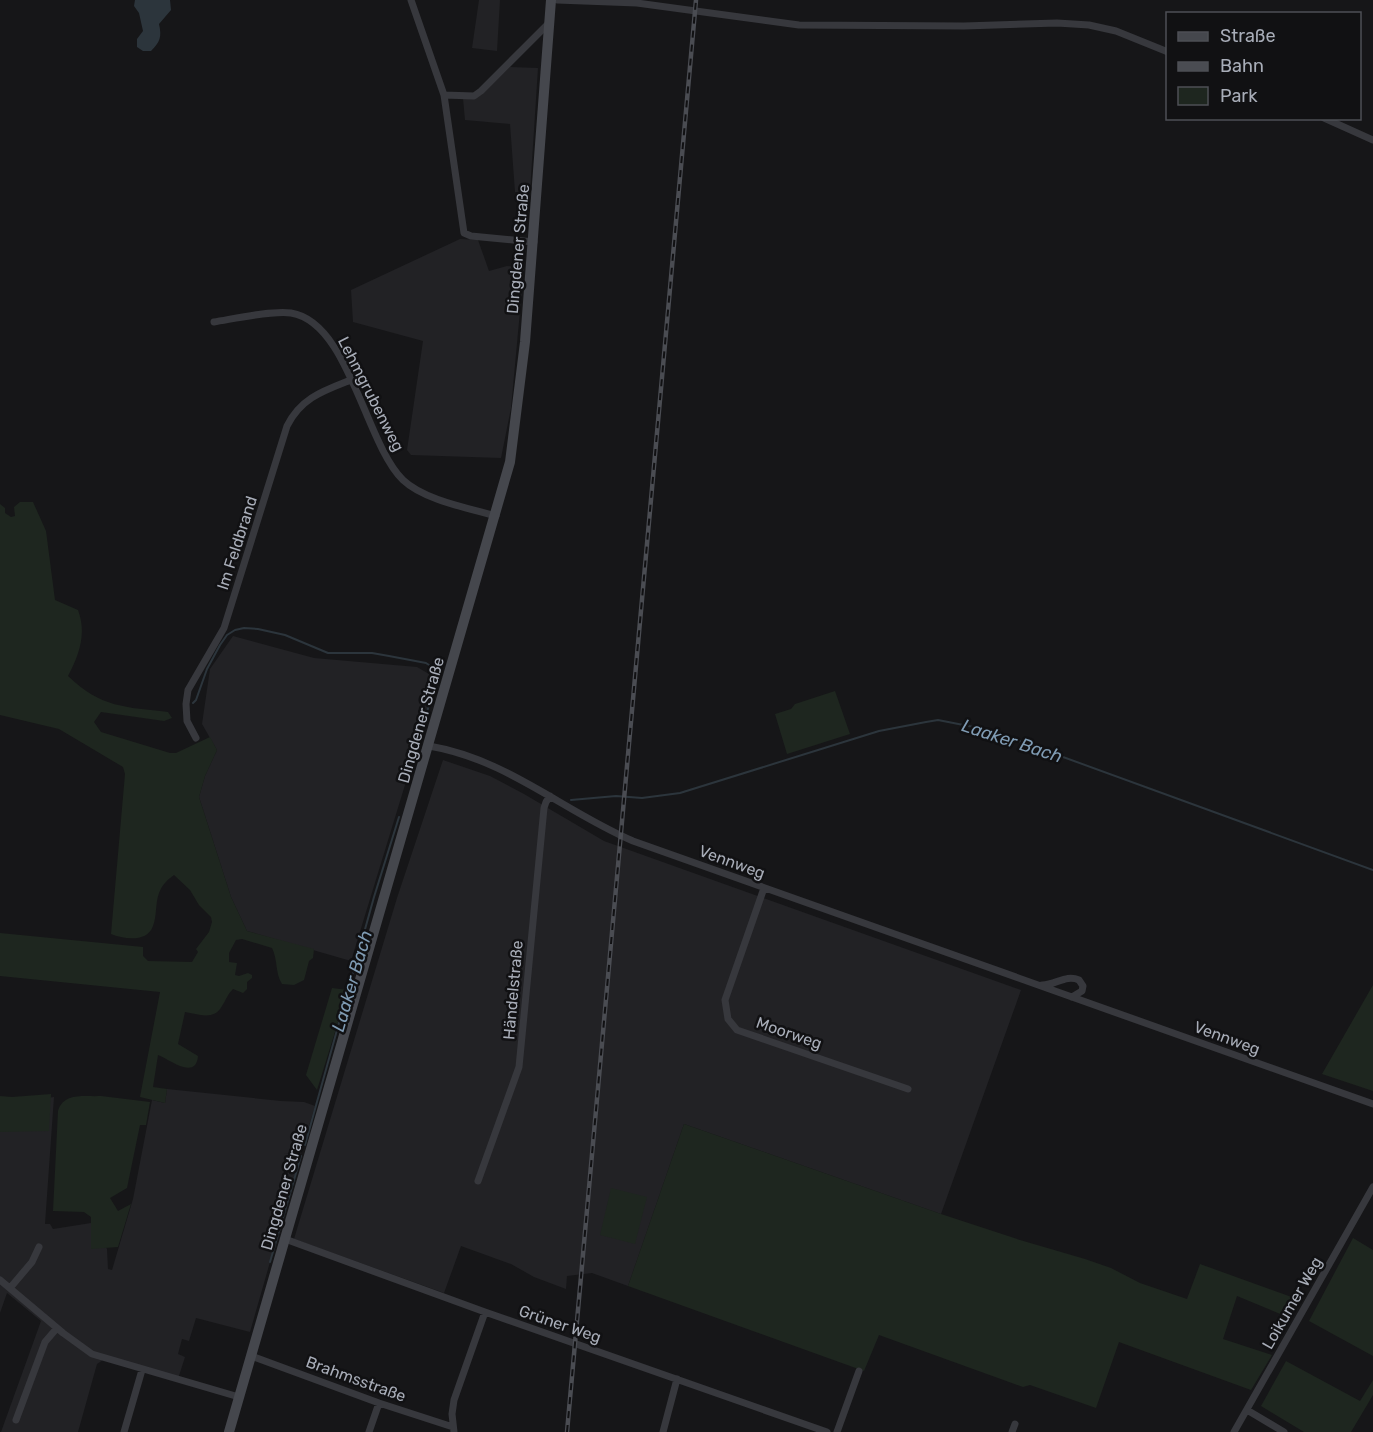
<svg xmlns="http://www.w3.org/2000/svg" width="1373" height="1432" viewBox="0 0 1373 1432" font-family="Rubik,sans-serif">
<style>
.built{fill:#222225}
.green{fill:#1e261f}
.water{fill:#2c353c}
.lines{fill:none;stroke-linecap:round;stroke-linejoin:round}
.stream{stroke:#2c353c;stroke-width:2}
.street{stroke:#37383d;stroke-width:7}
.secondary{stroke:#45474d;stroke-width:10}
.rail-casing{stroke:#4a4c52;stroke-width:4.5}
.rail{stroke:#111113;stroke-width:2;stroke-dasharray:7;stroke-linecap:butt}
.labels{text-anchor:middle;dominant-baseline:central;stroke-width:5;stroke-linejoin:round;paint-order:stroke}
.street-label{font-size:16px;fill:#a8adb8;stroke:#111113}
.water-label{font-size:18px;font-style:italic;fill:#7f9bb3;stroke:#111113}
</style>
<rect width="100%" height="100%" fill="#161618"/>
<path class="built" d="M479,0H500L497,51L472,48Z
M510,67L538,68L530,192H515L510,124L465,120L463,98L482,94Z
M460,239L478,240L489,271L507,266L524,268L511,408L501,458L411,455L407,450L423,341L353,322L351,290Z
M233,636L314,658L417,667L429,674L432,683L424,723L351,961L247,931L231,897L199,797L205,776L217,750L202,724L210,669Z
M443,760L490,776L524,794L604,841L1021,990L941,1214L684,1124L628,1286L592,1273L567,1276L566,1289L534,1277L511,1264L461,1246L444,1293L294,1239L397,898Z
M167,1089L281,1101L304,1102L315,1106L300,1156L284,1153L300,1157L250,1332L196,1318L189,1341L182,1339L178,1354L185,1357L178,1379L106,1358L97,1364L78,1432H1L41,1321L7,1293L0,1313V1105L54,1097L45,1224H50L53,1229L91,1223L107,1249L108,1269L112,1270L133,1199L152,1100L165,1103Z"/>
<path class="green" d="M20,502H33L46,531L55,600L78,610C87,634 79,655 68,676C101,708 126,707 168,712L172,718L164,721L101,712L94,722L101,732L170,753H176L210,737L217,750L205,776L199,797L231,897L247,931L314,949L313,958L309,961L304,980L294,985L282,984C275,973 278,960 272,948L242,939L236,940L229,953V962L237,963L235,975L239,976L248,973L252,975V978L247,982V989L243,993L233,989C227,995 226,1000 222,1006C214,1021 198,1014 185,1012L178,1044L198,1056C196,1081 169,1059 158,1055L153,1087L167,1089L165,1103L140,1097L160,992L0,976V933L143,947V956L148,961L192,962L198,952L196,949L209,932L212,922L211,917L199,905L190,890L174,875C167,880 162,885 159,893C155,904 157,916 153,926C147,943 124,939 111,934L125,774L123,767L59,729L0,715V504L5,508V513L11,517L15,516L14,507Z
M835,691L850,734L787,754L775,714L791,709L795,704Z
M1373,985V1091L1322,1074Z
M332,988L348,990L317,1090L306,1075Z
M51,1094L49,1131L0,1132V1096L12,1097Z
M101,1096L150,1102L146,1125H140L127,1188L110,1198L118,1211L131,1204L118,1247L91,1249V1217L84,1212L53,1211L58,1111C64,1092 84,1097 101,1096Z
M684,1124L941,1214L1020,1240L1085,1259L1111,1268L1140,1283L1187,1299L1200,1264L1300,1300L1290,1318L1237,1296L1223,1339L1272,1355L1251,1390L1119,1342L1096,1408L1030,1385L1023,1387L879,1335L864,1371L628,1286Z
M611,1188L647,1197L635,1244L600,1235Z
M1353,1238L1373,1250V1356L1309,1321Z
M1286,1361L1360,1401L1373,1380V1395L1351,1432H1304L1261,1406Z"/>
<path class="water" d="M135,0H170L171,10L159,24C162,37 160,42 151,51H143L137,47V39L143,31L139,13L134,6Z"/>
<g class="lines">
<path class="stream" d="M193,703L196,700L207,669L220,645L227,635L235,630L244,628L258,629L285,635L328,653H372L389,656L426,663L438,671L427,712
M571,800L616,796L642,798L680,793L879,731L926,722L938,720L989,730L1373,870
M305,1145L374,897L399,817
M270,1262L301,1156"/>
<path class="street" d="M411,0L444,95L464,233L471,236L534,242
M557,0L637,3L799,25L964,26L1057,23L1089,25L1116,31L1168,52
M444,95L474,96L481,91L549,23
M1324,118L1373,140
M214,322C233,319 273,310 291,313C349,322 365,443 403,480C424,500 468,508 496,516
M196,738L187,721L186,704L188,690L224,628L287,426C301,398 323,391 351,380
M429,746C507,759 563,811 633,841L1373,1104
M764,888L725,1000L728,1019L737,1030L908,1089
M1042,985C1056,985 1066,974 1079,980L1083,986L1082,991L1072,997
M478,1181L519,1067L544,808L546,802L550,796
M285,1239L485,1312L827,1432
M0,1280L63,1333L92,1354L239,1397
M10,1288L32,1262L39,1247
M251,1356L379,1403L453,1427
M1247,1410L1284,1432
M16,1420L45,1342L57,1328
M124,1432L142,1370
M369,1432L379,1403
M454,1432L452,1414L454,1400L485,1312
M663,1432L677,1379
M837,1432L859,1371
M1012,1432L1015,1424
M1234,1432L1373,1187"/>
<path class="secondary" d="M229,1432L510,462L525,342L551,0"/>
<g class="rail-casing">
<path id="rail" d="M567,1432L696,0"/>
</g>
<use href="#rail" class="rail"/>
</g>
<g class="labels">
<g class="street-label">
<text transform="translate(518 249) rotate(-85)">Dingdener Straße</text>
<text transform="translate(371 394) rotate(63)">Lehmgrubenweg</text>
<text transform="translate(237 543) rotate(-72)">Im Feldbrand</text>
<text transform="translate(421 720) rotate(-74)">Dingdener Straße</text>
<text transform="translate(732 862) rotate(20)">Vennweg</text>
<text transform="translate(513 990) rotate(-85)">Händelstraße</text>
<text transform="translate(789 1033) rotate(19)">Moorweg</text>
<text transform="translate(1227 1038) rotate(20)">Vennweg</text>
<text transform="translate(284 1187) rotate(-74)">Dingdener Straße</text>
<text transform="translate(1292 1303) rotate(-60)">Loikumer Weg</text>
<text transform="translate(560 1324) rotate(19)">Grüner Weg</text>
<text transform="translate(356 1379) rotate(20)">Brahmsstraße</text>
</g>
<g class="water-label">
<text transform="translate(1012 741) rotate(18)">Laaker Bach</text>
<text transform="translate(352 981) rotate(-74)">Laaker Bach</text>
</g>
</g>
<rect x="1166" y="12" width="195" height="108" fill="#111113" stroke="#4d4f55" stroke-width="1.5"/>
<rect x="1178" y="32" width="30" height="9" fill="#45474d" stroke="#4d4f55" stroke-width="1.5"/>
<text x="1220" y="42" font-size="18" fill="#a8adb8">Straße</text>
<rect x="1178" y="62" width="30" height="9" fill="#4a4c52" stroke="#4d4f55" stroke-width="1.5"/>
<text x="1220" y="72" font-size="18" fill="#a8adb8">Bahn</text>
<rect x="1178" y="87" width="30" height="18" fill="#1e261f" stroke="#4d4f55" stroke-width="1.5"/>
<text x="1220" y="102" font-size="18" fill="#a8adb8">Park</text>
</svg>
